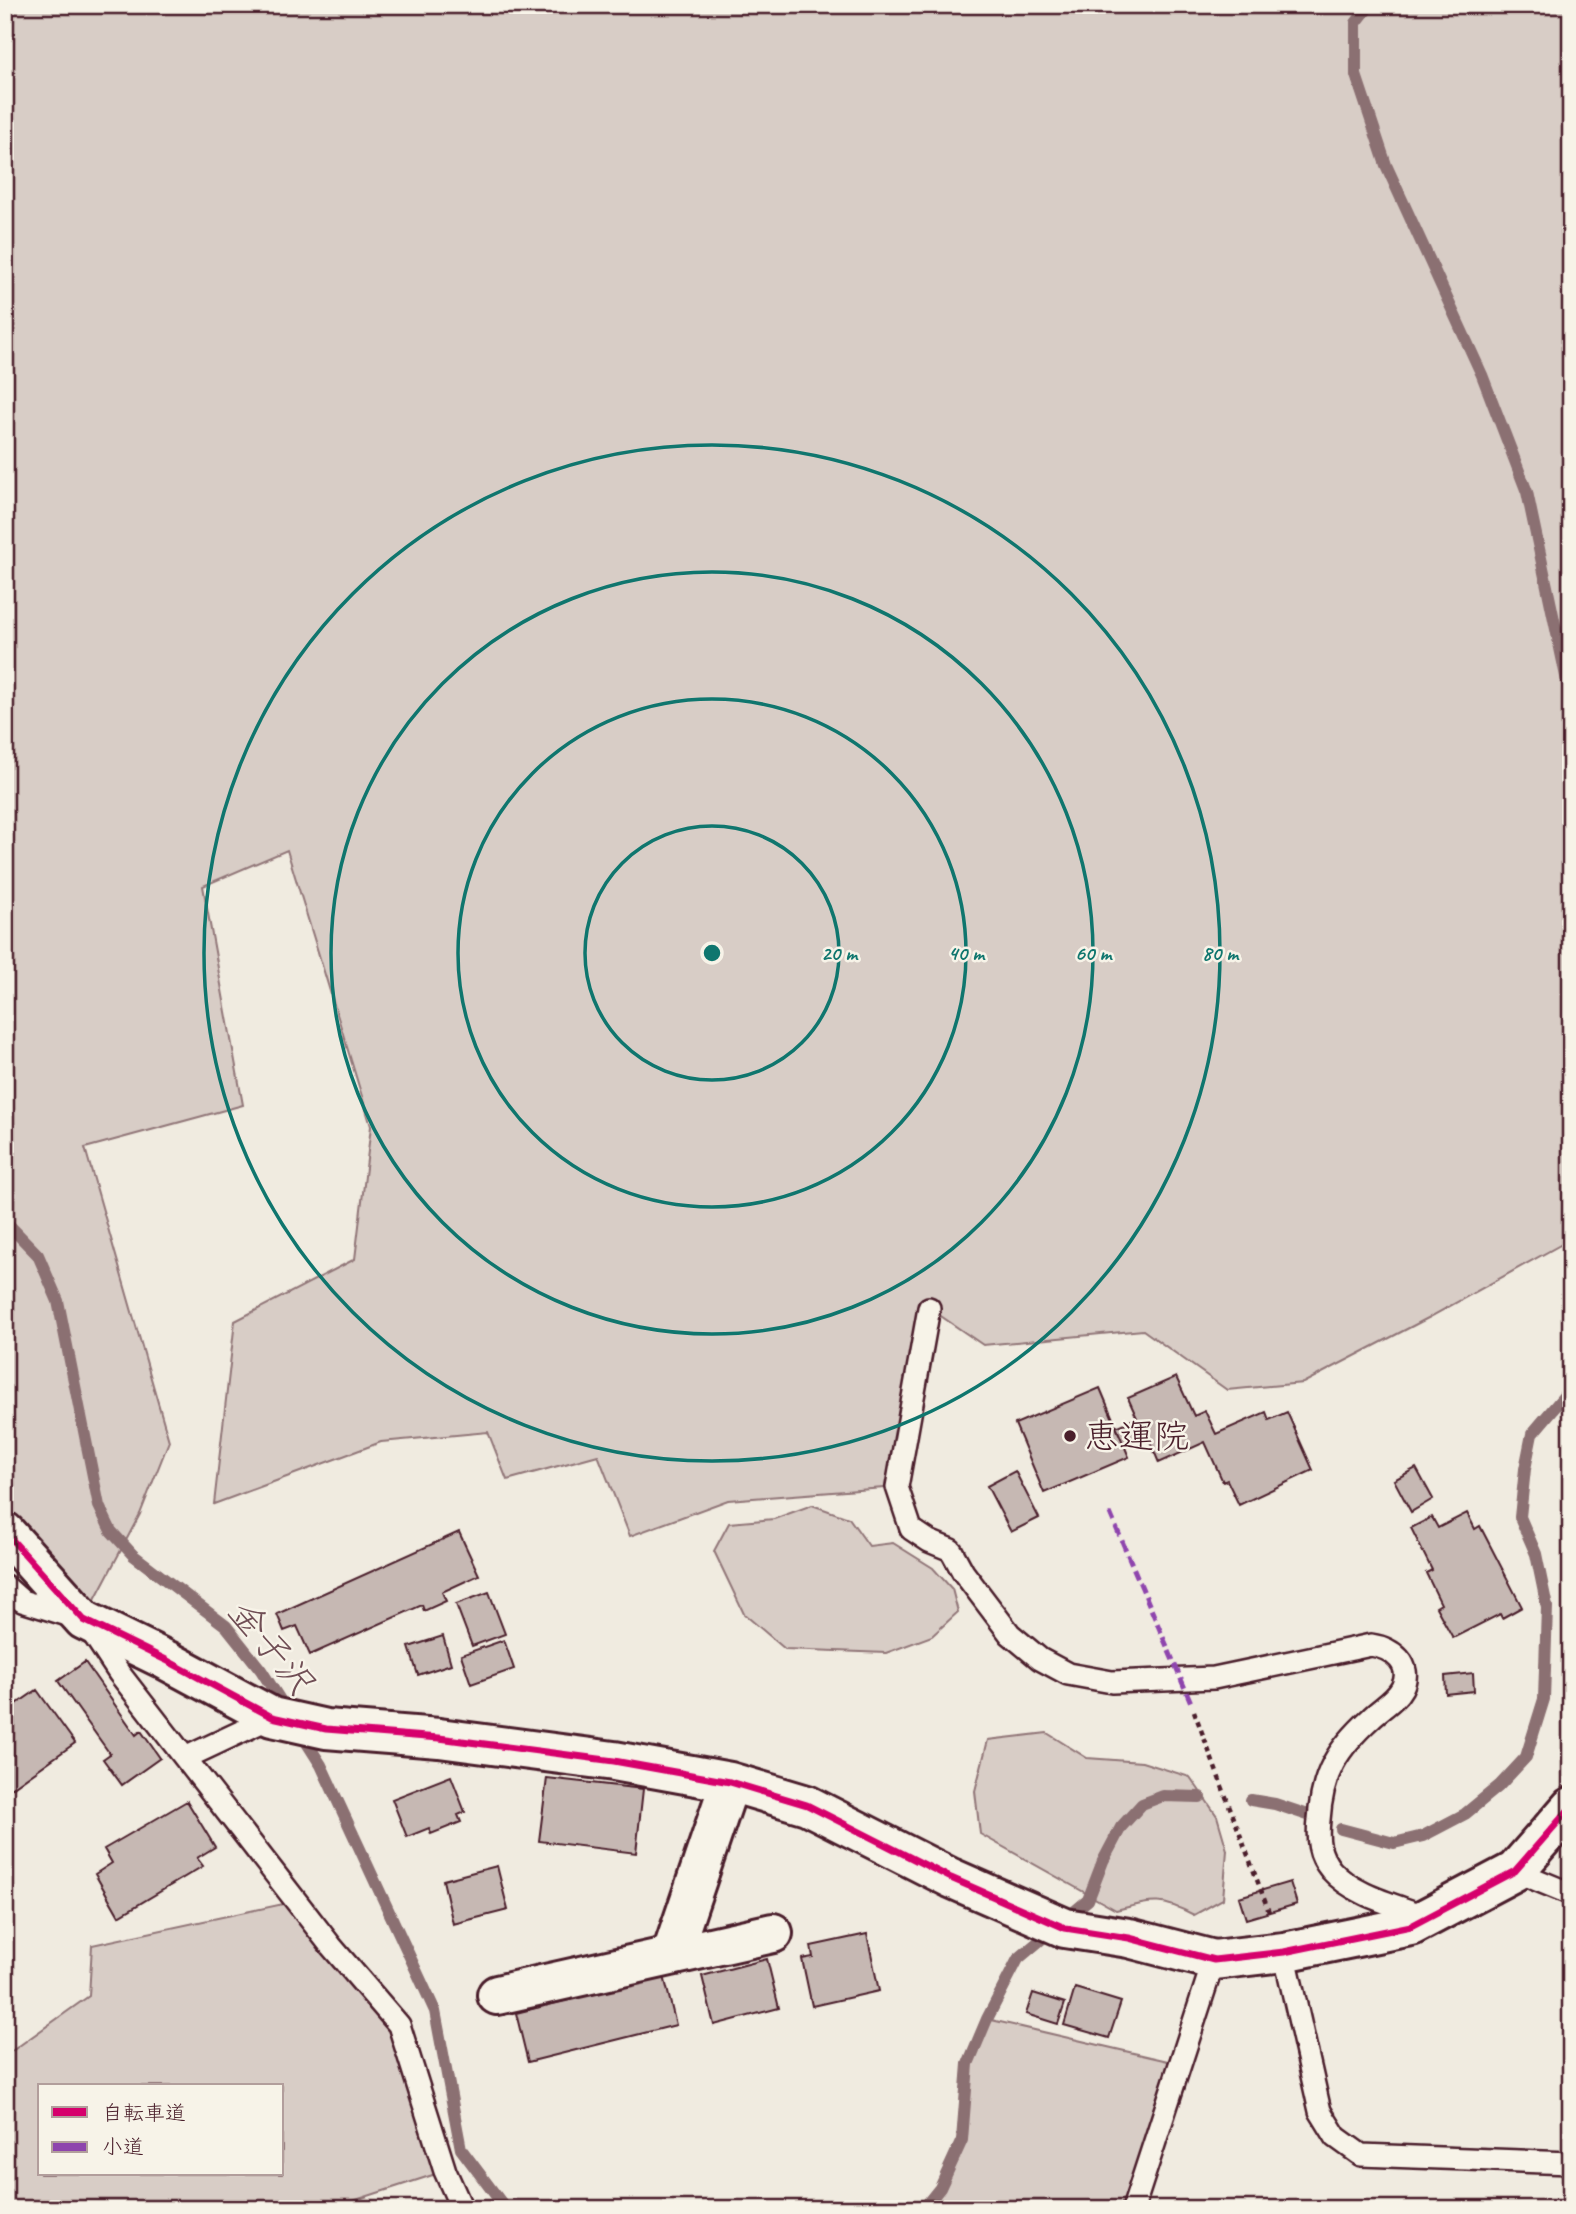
<svg xmlns="http://www.w3.org/2000/svg" width="1576" height="2214" viewBox="0 0 1576 2214" font-family="Caveat,'Klee One',sans-serif">
<style>
.green{fill:#d8cdc6;stroke:#917678;stroke-width:2;fill-rule:evenodd}
.lines{fill:none;stroke-linecap:round;stroke-linejoin:round}
.stream{stroke:#8b6f72;stroke-width:12}
.building{fill:#c6b8b3;stroke:#4a1f2b;stroke-width:2}
.lane-casing{stroke:#4a1f2b;stroke-width:26}
.street-casing{stroke:#4a1f2b;stroke-width:44}
.path{stroke:#4a1f2b;stroke-width:4.5;stroke-dasharray:5 5;stroke-linecap:butt}
.lane{stroke:#f7f3e8;stroke-width:21}
.street{stroke:#f7f3e8;stroke-width:38}
.quiet{stroke:#8e44ad;stroke-width:5;stroke-dasharray:10 5;stroke-linecap:butt}
.cycleway-casing{stroke:#f7f3e8;stroke-width:11}
.cycleway{stroke:#d6006c;stroke-width:7}
.ring{fill:none;stroke:#0f766e;stroke-width:3.5}
.poi-dot{fill:#4a1f2b;stroke:#f7f3e8;stroke-width:2.5}
.labels{text-anchor:middle;dominant-baseline:central;stroke-width:5;stroke-linejoin:round;paint-order:stroke}
.poi-label{font-size:35px;fill:#4a1f2b;stroke:#f7f3e8;text-anchor:start}
.water-label{font-size:37px;font-style:italic;fill:#704e55;stroke:#f7f3e8}
.centre{fill:#0f766e;stroke:#f7f3e8;stroke-width:3.5}
.ring-label{font-size:21px;text-anchor:middle;font-weight:bold;fill:#0f766e;stroke:#f7f3e8;stroke-width:5;stroke-linejoin:round;paint-order:stroke}
</style>
<rect width="100%" height="100%" fill="#f0ebe0"/>
<filter id="ink" filterUnits="userSpaceOnUse"><feTurbulence type="fractalNoise" baseFrequency=".0143" numOctaves="2"/><feDisplacementMap in="SourceGraphic" scale="14" xChannelSelector="R" yChannelSelector="G"/><feConvolveMatrix kernelMatrix="1 2 1 2 8 2 1 2 1" color-interpolation-filters="sRGB"/></filter>
<g filter="url(#ink)">
<path class="green" d="M5,5H1571V1239L1430,1317L1303,1383L1227,1390L1143,1330L983,1345L929,1308L897,1487L728,1500L630,1536L598,1455L507,1480L488,1432L381,1442L214,1504L235,1321L355,1259L371,1126L287,850L203,886L243,1105L85,1148L169,1441L140,1514L84,1620L5,1539Z
M812,1505L849,1518L869,1546L893,1543L933,1568L952,1589L958,1612L932,1636L886,1653L785,1649L744,1614L714,1551L729,1523L774,1519Z
M1047,1733L1087,1758L1142,1762L1190,1777L1217,1816L1227,1850L1223,1899L1194,1915C1160,1897 1152,1901 1116,1910L980,1834L975,1791L988,1740Z
M297,1901L399,2025L445,2171L328,2209H5V2056L89,1996L92,1945ZM40,2086H282V2174H40Z
M987,2019L1181,2064L1133,2209H923L940,2188L962,2140L968,2064Z"/>
<g class="lines">
<path class="stream" d="M1370,5L1356,23V75L1386,165L1482,375L1527,492L1571,700
M5,1221L38,1255L58,1301L99,1506L111,1531L133,1555L226,1626L261,1670L287,1711
M300,1732L321,1765L435,2011L461,2149L506,2209
M1251,1800L1275,1804L1311,1816
M1341,1829L1394,1843L1423,1836L1465,1814L1499,1786L1526,1757L1544,1699L1547,1607L1536,1554L1520,1517L1525,1469L1532,1434L1571,1388
M923,2209L940,2188L962,2140L968,2064L987,2019L1018,1959L1088,1900L1103,1861L1121,1827L1142,1804L1163,1796L1200,1797"/>
</g>
<path class="building" d="M1176,1377L1194,1416L1205,1411L1216,1434L1266,1412L1269,1420L1287,1412L1313,1470L1239,1505L1227,1480L1223,1482L1205,1442L1159,1463L1147,1434L1124,1445L1116,1427L1137,1418L1128,1398Z
M1100,1388L1129,1457L1044,1493L1015,1424Z
M1416,1468L1433,1499L1411,1512L1394,1480Z
M1015,1471L1039,1518L1011,1532L987,1486Z
M1467,1513L1475,1529L1480,1526L1522,1607L1502,1618L1500,1614L1453,1638L1436,1607L1441,1604L1426,1573L1432,1570L1411,1528L1432,1517L1438,1528Z
M459,1532L479,1575L442,1592L446,1601L424,1611L422,1605L310,1655L297,1626L284,1631L277,1614Z
M489,1592L505,1634L472,1646L456,1604Z
M443,1636L451,1664L418,1675L409,1647Z
M504,1640L514,1669L471,1684L461,1655Z
M85,1662L136,1735L141,1731L160,1758L122,1785L103,1759L110,1754L58,1681Z
M1473,1673L1474,1691L1446,1694L1445,1676Z
M37,1690L75,1743L5,1793V1712Z
M451,1776L465,1812L458,1815L461,1822L431,1834L429,1828L407,1837L392,1799Z
M547,1778L643,1789L636,1853L539,1841Z
M187,1801L215,1847L197,1858L203,1866L119,1916L95,1874L112,1863L104,1849Z
M497,1866L508,1910L453,1924L443,1880Z
M1290,1882L1297,1904L1246,1919L1239,1897Z
M867,1934L879,1991L812,2006L802,1959L813,1957L811,1946Z
M767,1959L779,2008L714,2025L702,1976Z
M664,1976L676,2025L528,2062L516,2013Z
M1075,1988L1121,2002L1109,2038L1064,2025Z
M1033,1993L1065,2003L1058,2024L1026,2014Z"/>
<g class="lines">
<g class="lane-casing">
<path id="lane" d="M929,1308L897,1487L911,1529L929,1541L951,1550L963,1572L1010,1634L1040,1659L1068,1674L1112,1682L1214,1678L1371,1645C1392,1648 1414,1664 1402,1688C1395,1701 1381,1708 1371,1718C1337,1749 1322,1773 1319,1820C1317,1839 1318,1854 1331,1870C1354,1896 1396,1905 1427,1917
M5,1586L22,1601L84,1620L119,1673L331,1946L399,2025L445,2171L462,2209
M185,1758L272,1717
M1515,1871L1571,1894
M1284,1952L1320,2111L1336,2137L1361,2155L1571,2163
M1133,2209L1214,1960"/>
</g>
<g class="street-casing">
<path id="street" d="M5,1532L84,1620L166,1660L272,1717L326,1729L439,1738L614,1761L730,1782L807,1805L951,1878L1065,1928L1129,1938L1214,1960L1284,1952L1411,1926L1515,1871L1571,1807
M671,1956L730,1782
M497,1995L773,1933"/>
</g>
<path class="path" d="M1194,1711L1269,1912"/>
<use href="#lane" class="lane"/>
<use href="#street" class="street"/>
<path class="quiet" d="M1110,1513L1192,1705"/>
<g class="cycleway-casing">
<path id="cycleway" d="M5,1532L84,1620L166,1660L272,1717L326,1729L439,1738L614,1761L730,1782L807,1805L951,1878L1065,1928L1129,1938L1214,1960L1284,1952L1411,1926L1515,1871L1571,1807"/>
</g>
<use href="#cycleway" class="cycleway"/>
</g>
</g>
<g class="ring">
<circle cx="712" cy="953" r="127"/>
<circle cx="712" cy="953" r="254"/>
<circle cx="712" cy="953" r="381"/>
<circle cx="712" cy="953" r="508"/>
</g>
<circle class="poi-dot" cx="1070" cy="1436" r="7"/>
<g class="labels">
<g class="poi-label">
<text x="1084" y="1436">恵運院</text>
</g>
<g class="water-label">
<text transform="translate(271 1646) rotate(51)">金子沢</text>
</g>
</g>
<circle cx="712" cy="953" r="10" class="centre"/>
<g class="ring-label">
<text x="839" y="960">20 m</text>
<text x="966" y="960">40 m</text>
<text x="1093" y="960">60 m</text>
<text x="1220" y="960">80 m</text>
</g>
<rect width="1576" height="2214" fill="none" stroke="#f7f3e8" stroke-width="28"/>
<rect x="14" y="14" width="1548" height="2186" fill="none" stroke="#4a1f2b" stroke-width="2.5" filter="url(#ink)"/>
<rect x="38" y="2084" width="245" height="91" fill="#f7f3e8" stroke="#b29e9c" stroke-width="2"/>
<rect x="52" y="2107" width="35" height="10" fill="#d6006c" stroke="#b29e9c" stroke-width="2"/>
<text x="102" y="2120" font-size="21" fill="#4a1f2b">自転車道</text>
<rect x="52" y="2142" width="35" height="10" fill="#8e44ad" stroke="#b29e9c" stroke-width="2"/>
<text x="102" y="2154" font-size="21" fill="#4a1f2b">小道</text>
</svg>
